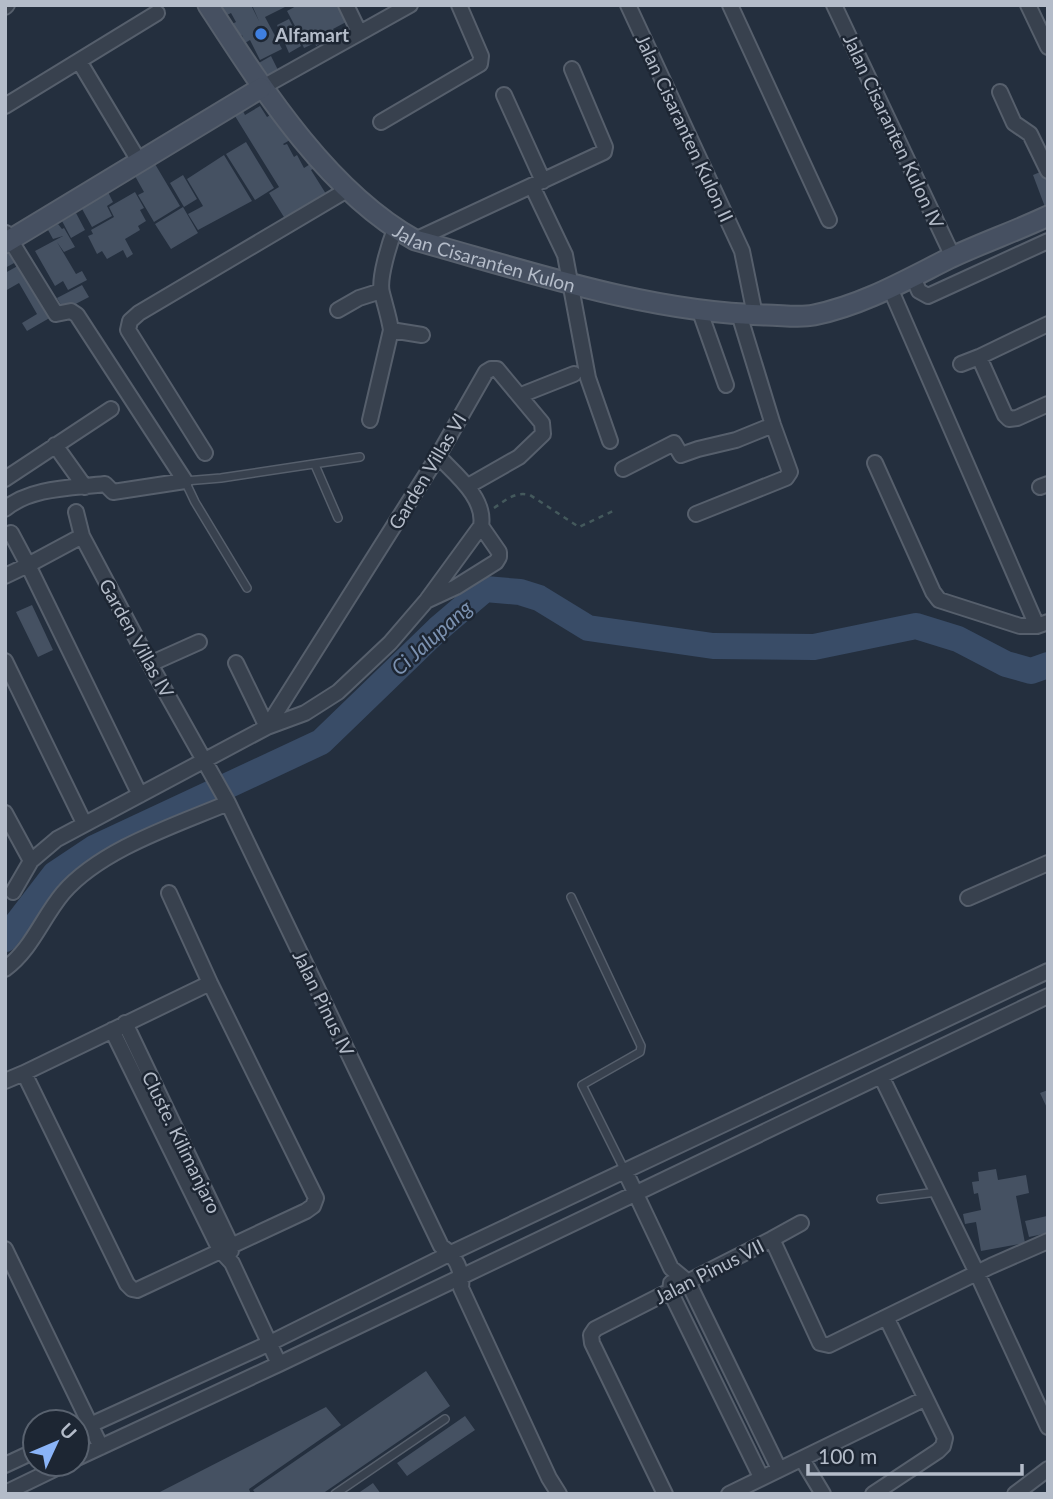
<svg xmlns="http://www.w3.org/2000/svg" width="1053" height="1499" viewBox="0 0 1053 1499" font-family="Lato,sans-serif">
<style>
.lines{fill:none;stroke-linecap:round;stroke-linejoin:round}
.river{stroke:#394c67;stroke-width:26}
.building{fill:#455162}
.lane-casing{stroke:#565f6c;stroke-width:10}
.street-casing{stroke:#565f6c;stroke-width:18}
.secondary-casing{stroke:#565f6c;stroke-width:23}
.path{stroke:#44595c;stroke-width:2.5;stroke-dasharray:5 5;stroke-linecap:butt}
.lane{stroke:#38414e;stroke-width:7}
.street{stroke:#38414e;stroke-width:14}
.secondary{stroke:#465061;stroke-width:19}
.shop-dot{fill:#3f7fe0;stroke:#1d2633;stroke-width:2.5}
.labels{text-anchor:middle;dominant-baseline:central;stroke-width:5;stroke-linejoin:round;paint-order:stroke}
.poi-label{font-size:19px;font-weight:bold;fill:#b4bcc9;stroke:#1d2633;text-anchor:start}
.street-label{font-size:19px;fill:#b4bcc9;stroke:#1d2633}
.water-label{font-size:21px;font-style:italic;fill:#7c92b1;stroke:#1d2633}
</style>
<rect width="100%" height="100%" fill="#242f3e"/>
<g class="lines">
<path class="river" d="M5,939L55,874L94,848L321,742L438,629L485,589L520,592L539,598L588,628L713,646L814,647L916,626L958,639L1006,664L1031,671L1048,665"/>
</g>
<path class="building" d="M220,5H251L259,21L252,5H289L265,17L282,49L260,60L250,40L245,43L242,35L239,37L232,24L236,22L231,13L225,16Z
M298,5H339L348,21L333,29L337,35L316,46L315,43L304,48L298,35L296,36L301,46L289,53L277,25L289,19L293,27L295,26L287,11Z
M271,56L278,70L264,77L257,64Z
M260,106L267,117L272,114L290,140L283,144L284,145L287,144L294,157L297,155L304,168L315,161L318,166L311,170L328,197L287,222L269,193L279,187L235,116L243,111L245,115Z
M246,142L274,188L255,200L226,154Z
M224,155L252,201L198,230L188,214L203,206L187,179Z
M155,164L180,206L154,222L138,195L144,192L135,176Z
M1045,170L1048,179V206L1045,207L1033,175Z
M183,175L197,199L184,207L170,183Z
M108,192L113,202L107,206L112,216L92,227L81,207Z
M135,192L144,208L140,210L146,221L138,226L140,230L125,239L133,254L127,258L123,250L107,259L102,251L97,254L88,236L93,234L91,230L114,217L109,207Z
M183,207L198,233L171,249L155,224Z
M76,213L85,230L71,238L62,221Z
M58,224L62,229L64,228L75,247L64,252L57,242L76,274L82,271L87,280L68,290L63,281L55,286L35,251L63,236L53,239L48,230Z
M10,251L16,262L5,268V253Z
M23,263L53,316L27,331L22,323L37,314L19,283L5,291V273Z
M82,285L89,297L64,310L57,298Z
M32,605L53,650L38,657L16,612Z
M1048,1090V1110L1040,1093Z
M996,1169L998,1180L1026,1175L1029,1193L1016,1196L1025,1243L981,1251L976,1222L965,1224L963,1214L981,1210L978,1193L974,1194L972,1182L979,1181L978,1172Z
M1047,1216L1048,1233L1029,1237L1025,1221Z
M426,1371L450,1406L322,1494H256L253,1490Z
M326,1407L341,1425L249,1489L251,1494H156Z
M465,1416L475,1430L407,1476L397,1463Z
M373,1483L381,1494H357Z"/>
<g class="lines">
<g class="lane-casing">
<path id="lane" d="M315,465L338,518
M247,588L195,502L185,481L221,478L360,457
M571,897L641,1046L640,1052L582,1085L625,1171
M881,1199L937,1192
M335,1494L445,1419"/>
</g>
<g class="street-casing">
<path id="street" d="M346,5L359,32
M628,5L742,251L755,315
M730,5L829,220
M834,5L953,257
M1028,5L1048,47
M5,7L7,5
M79,61L139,161
M261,88L410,5
M1000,92L1014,123L1030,134L1048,171
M504,95L543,181
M5,106L157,13
M381,122L480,64L481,56L459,5
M532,186L565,255L588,378L610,441
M395,229C390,242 378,279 382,293C385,305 389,317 391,330L422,335
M415,240L604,152L605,147L572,69
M913,277L919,291L928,296L1048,241
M890,288L1037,626L1048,622
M699,309L726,385
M338,310L359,298L381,291
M1048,324L979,357L1005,415L1009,419L1017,418L1048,404
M961,364L979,357
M521,395L574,374
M370,420L391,330
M55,445L85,487
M205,453L128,330L130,321L139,313L347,190
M875,463L933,592L939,600L1020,626H1037
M623,469L674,443L681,455L698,449L736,440L773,425
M5,479L111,409
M1040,487L1048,484
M5,509C31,487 73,488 105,484L113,492L185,481L77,315L71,311L56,314L6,233
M76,512L82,536L150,664L228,803L441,1246C456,1256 463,1271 461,1288L549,1478L559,1494
M696,514L786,478L790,472L773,425L739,314
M11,533L28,565L82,536
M5,576L28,565L140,795
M428,600L456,587L496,562L499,557V552L481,526
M5,661L84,823
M236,663L267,727
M150,664L199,642
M267,727L438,456L486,372L491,369H497L542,423L543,434L519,457L468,486
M5,813L31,861
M13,892L31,861L57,839L267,727L305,713L338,692L390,643L427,600L481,526C486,498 455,474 438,456
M169,893L210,983L316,1198L313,1206L306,1211L137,1290L132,1289L127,1284L24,1073L210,983
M968,898L1048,863
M5,969C32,949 42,918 63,893C101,849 176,825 228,803
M125,1023L231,1245V1251
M112,1030L220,1250L232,1263L279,1364
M881,1076L977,1273L1048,1427
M5,1081L24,1073
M625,1171L671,1268L688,1282L779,1469
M772,1239L801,1223
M5,1249L101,1447
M671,1283L670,1291L761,1477
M77,1431L270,1343L451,1253L1048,971
M77,1458L279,1364L1048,996
M802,1459L823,1494
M5,1465L35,1451
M5,1493L65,1464
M665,1494L592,1343L591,1335L595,1329L772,1239L820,1343L829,1345L991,1266L1048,1241
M729,1494L924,1399
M873,1494L938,1451L943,1446L945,1438L887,1319
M1015,1494L1048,1469"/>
</g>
<g class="secondary-casing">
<g id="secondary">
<path id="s1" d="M208,5C262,88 327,191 415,240C527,271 650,313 766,315C782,315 799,318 814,315C863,305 906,280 950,258C982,243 1016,231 1048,216"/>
<path d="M5,243L261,88"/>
</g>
</g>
<path class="path" d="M494,508C506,500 515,491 530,495L579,527L613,511"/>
<use href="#lane" class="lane"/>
<use href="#street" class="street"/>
<use href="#secondary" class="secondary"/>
</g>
<circle class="shop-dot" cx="261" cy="34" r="7"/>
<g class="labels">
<g class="poi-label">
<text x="275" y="34">Alfamart</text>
</g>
<g class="street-label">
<text transform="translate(685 128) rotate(65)">Jalan Cisaranten Kulon II</text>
<text transform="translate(894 131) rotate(65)">Jalan Cisaranten Kulon IV</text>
<text stroke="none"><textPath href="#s1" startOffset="388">Jalan Cisaranten Kulon</textPath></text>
<text transform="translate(427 471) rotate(-59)">Garden Villas VI</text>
<text transform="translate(137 638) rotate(61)">Garden Villas IV</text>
<text transform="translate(324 1003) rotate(64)">Jalan Pinus IV</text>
<text transform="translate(182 1142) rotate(64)">Cluste. Kilimanjaro</text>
<text transform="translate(709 1271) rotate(-27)">Jalan Pinus VII</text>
</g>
<g class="water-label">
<text transform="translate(431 637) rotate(-42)">Ci Jalupang</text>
</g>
</g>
<rect width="1053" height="1499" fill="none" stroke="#b4bcc9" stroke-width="14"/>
<g transform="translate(56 1443) rotate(46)"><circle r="33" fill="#1d2633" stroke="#59626f" stroke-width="2"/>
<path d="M0-5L12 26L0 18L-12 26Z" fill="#8ab4f8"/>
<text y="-10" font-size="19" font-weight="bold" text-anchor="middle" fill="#b4bcc9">U</text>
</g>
<path d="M808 1464v10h214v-10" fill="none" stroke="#b4bcc9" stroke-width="3.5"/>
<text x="818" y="1464" font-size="21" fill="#b4bcc9" stroke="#1d2633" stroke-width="5" paint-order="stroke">100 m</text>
</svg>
